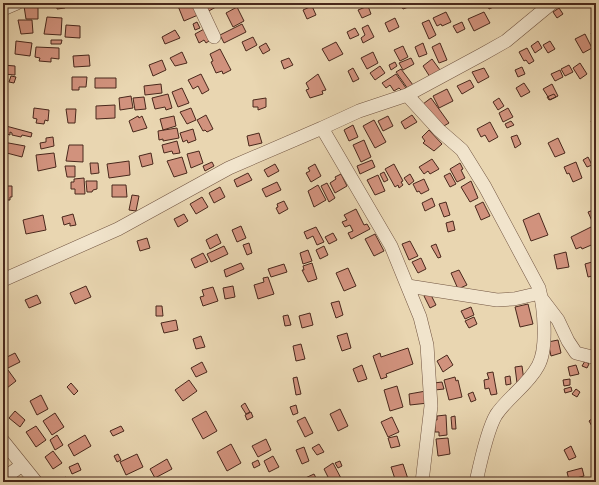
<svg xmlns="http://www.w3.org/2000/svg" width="599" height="485" viewBox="0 0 599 485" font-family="Alegreya,serif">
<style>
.building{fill:#d1927d;stroke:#49281c}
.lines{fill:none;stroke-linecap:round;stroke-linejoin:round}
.minor-casing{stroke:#715441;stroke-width:14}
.minor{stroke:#f1e4cc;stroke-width:13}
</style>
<rect width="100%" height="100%" fill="#e9d6b1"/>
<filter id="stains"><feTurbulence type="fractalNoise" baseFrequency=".005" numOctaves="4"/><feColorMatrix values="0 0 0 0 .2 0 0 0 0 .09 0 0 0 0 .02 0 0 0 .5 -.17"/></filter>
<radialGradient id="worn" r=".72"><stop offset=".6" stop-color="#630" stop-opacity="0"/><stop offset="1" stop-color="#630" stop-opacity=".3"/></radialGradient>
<path class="building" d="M52,3H65V8L57,9V7H52Z
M187,3H193L198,15L184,21L178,6Z
M205,3H223L207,12Z
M397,3H409L411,6L403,9L400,4L398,5Z
M487,3H500V4L489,9Z
M38,5V19H26L24,6Z
M312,6L316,15L307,19L303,10Z
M368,6L371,14L362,18L358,10Z
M237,7L244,21L233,27L226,13Z
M559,8L563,14L557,18L553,12Z
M446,12L451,22L442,26L441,24L437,26L433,18Z
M484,12L490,23L474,31L468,19Z
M47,17L62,18L61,35L44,34Z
M395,18L399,27L389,32L385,23Z
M18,20H32L33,33L21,34Z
M429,20L436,35L429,39L422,23Z
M197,22L200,28L195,30L193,24Z
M462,22L465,29L457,33L453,26Z
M242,24L246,32L224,43L220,35Z
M66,25L80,26V38L65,37Z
M368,25L374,37L363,43L361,38L365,35L362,28Z
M596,27V41H595L591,33L593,32L592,29Z
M206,28L212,39L206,43L204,40L199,43L195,34Z
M355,28L359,35L350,39L347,32Z
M175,30L180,38L165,44L162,37Z
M585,34L592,48L583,53L575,39Z
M253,37L257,45L246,51L242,42Z
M51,40H62L61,44H51Z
M16,41L32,43L30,56L15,54Z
M538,41L542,48L535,53L531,46Z
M550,41L555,49L548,53L543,45Z
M336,42L343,54L329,61L322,49Z
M266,43L270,50L263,54L259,47Z
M423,43L427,54L419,57L415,47Z
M440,43L447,60L439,63L432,47Z
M403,46L408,57L400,61L394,50Z
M36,47L59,48V59L51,58V62L39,61L40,58L35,57Z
M527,48L534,61L529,64L526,60L524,61L519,52Z
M220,49L231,70L223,74L222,71L216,73L211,62L213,61L210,54Z
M182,52L187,63L175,66L170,58Z
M373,52L378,63L367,69L361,58Z
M89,55L90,66L74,67L73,56Z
M289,58L293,65L284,69L281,61Z
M411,58L414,64L403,70L399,63Z
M432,59L440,70L430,77L423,66Z
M162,60L166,70L153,76L149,65Z
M395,62L397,66L391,70L389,65Z
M580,63L587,74L580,79L573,68Z
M3,65L15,66V75L3,74Z
M569,65L573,72L565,76L561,69Z
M380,66L385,73L375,80L370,73Z
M522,67L525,74L518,77L515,70Z
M353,68L359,79L353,82L348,71Z
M484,68L489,77L478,83L472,72Z
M401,69L413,85L408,89L396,72Z
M560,70L563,77L555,81L551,74Z
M201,74L209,90L202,94L198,86L193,89L188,80Z
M318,74L326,90L322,91L323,94L310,98L306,90L309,89L306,83Z
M396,74L406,88L402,91L399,88L394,91L390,85L386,88L382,83Z
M11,76L16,77L14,83L9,82Z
M72,77H87L86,87H79V90H72Z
M95,78H116V88H95Z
M470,80L474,87L462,94L457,86Z
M524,83L530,92L521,97L516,88Z
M161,84L162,93L145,95L144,86Z
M552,84L558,96L550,100L543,89Z
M182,88L189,103L178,107L172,92Z
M447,89L453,101L439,108L433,96Z
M168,94L172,108L166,110L165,107L155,109L152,98Z
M554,94L556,97L549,100L547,97Z
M131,96L133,108L120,110L119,98Z
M144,97L146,109L135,110L133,98Z
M266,98V107L258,110V107H253V100Z
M431,98L449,123L442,127L423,104Z
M499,98L504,106L498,110L493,102Z
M115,105V118L96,119V106Z
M34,108L49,110L48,121L45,120L44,124L36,123L37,119L33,118Z
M191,108L196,120L187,124L180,112Z
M508,108L513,117L503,122L499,113Z
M66,109H76L75,123H68Z
M206,115L213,129L207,132L205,130L203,131L197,120Z
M412,115L417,122L405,129L401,122Z
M138,116L139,118L142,116L147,128L133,132L129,121Z
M174,116L176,126L163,130L160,119Z
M388,116L393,126L383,131L378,121Z
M596,119V131L591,121Z
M374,120L386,142L375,148L363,126Z
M511,121L514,125L507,128L505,124Z
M490,122L498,137L489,142L485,135L481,137L477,129Z
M353,125L358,137L349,141L344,130Z
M6,126L32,133L31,137L22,135L21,137L12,135V133L10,132V135L4,133Z
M177,128L179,138L163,141V139L159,140L158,131Z
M193,129L196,140L188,143L187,140L183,142L180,133Z
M429,130L442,144L434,151L423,143L425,141L422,137Z
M259,133L262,143L249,146L247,136Z
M517,135L521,144L515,148L511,137Z
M53,137L54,146L41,149L40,143L46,142V138Z
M558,138L565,153L555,157L548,143Z
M364,140L371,157L361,162L353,145Z
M177,141L180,153L173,154L172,151L164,153L162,145Z
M3,142L25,146L22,157L3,152Z
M69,145H83V162L66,161Z
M199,151L203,163L191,168L187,154Z
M54,153L56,167L38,171L36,155Z
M151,153L153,164L142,167L139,156Z
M182,157L187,173L174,177L167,161Z
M588,157L592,165L587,167L583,160Z
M432,159L439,169L430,174L428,171L424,174L419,167Z
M372,160L375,167L360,174L357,166Z
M129,161L130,175L109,178L107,164Z
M212,162L214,166L205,171L203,166Z
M576,162L582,178L573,182L569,173L567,174L564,167Z
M90,163H98L99,173L91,174Z
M460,163L463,169L461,170L465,178L457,182L450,169Z
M275,164L279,171L268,177L264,170Z
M315,164L321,176L311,182L306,173L310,171L308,168Z
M394,164L403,181L401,182L403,185L399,188L398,185L395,187L385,169Z
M65,166H75V177H67Z
M384,172L388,180L384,182L380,174Z
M248,173L252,180L237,187L234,180Z
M450,173L456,184L450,187L444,176Z
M341,174L347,186L335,193L330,183L336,179L335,177Z
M410,174L414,181L409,185L404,178Z
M378,175L385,191L375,195L367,180Z
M84,178L85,194H75V189H71V182H74V179Z
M424,179L429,190L421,194L419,191L417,192L413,184Z
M86,181H97V189L93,190L92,192H87Z
M471,181L478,198L470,202L461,187Z
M277,182L281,190L266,197L262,189Z
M327,183L335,198L329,202L321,186Z
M112,185H126L127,197H112Z
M318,185L326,200L314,207L308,191Z
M3,186H12V197H10V200H3Z
M220,187L225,197L214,203L209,193Z
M132,195L139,196L136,211L129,210Z
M202,197L208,207L196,214L190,204Z
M432,198L435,206L425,211L422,203Z
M284,201L288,209L279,214L276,208L278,207L277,204Z
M446,202L450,215L444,217L439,204Z
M483,202L490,216L481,220L475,206Z
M356,209L364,225L367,224L370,229L351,239L348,233L353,231L350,225L345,227L342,222L347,220L344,215Z
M596,209V219L592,221L588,212Z
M539,213L548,235L531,241L523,220Z
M73,214L76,225L70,226V223L64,225L62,217Z
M184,214L188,221L178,227L174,219Z
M43,215L46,230L26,234L23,220Z
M453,221L455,230L448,232L446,223Z
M241,226L246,238L237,242L232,230Z
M316,227L324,242L317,245L313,236L307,239L304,232Z
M591,227L596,238V243L582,249L581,247L576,249L571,237Z
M333,233L337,240L329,244L325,237Z
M217,234L221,243L210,249L206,240Z
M375,234L384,251L374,256L365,239Z
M147,238L150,248L140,251L137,241Z
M410,241L418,256L409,260L402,244Z
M249,243L252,253L247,255L243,245Z
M436,244L441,257L438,258L431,246Z
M224,246L228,254L211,262L207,254Z
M324,246L328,255L320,259L316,250Z
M308,250L312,261L303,264L300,253Z
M566,252L569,267L557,269L554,255Z
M203,253L208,262L195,268L191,259Z
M421,258L426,269L418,273L412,262Z
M592,262L596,275L588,277L585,264Z
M241,263L244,269L226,277L224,270Z
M312,263L317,279L308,282L302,270H304L303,266Z
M284,264L287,272L271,277L268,269Z
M348,268L356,286L344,291L336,273Z
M459,270L467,285L458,289L451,273Z
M268,277L274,294L258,299L254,285L264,282L263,278Z
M86,286L91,297L75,304L70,293Z
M233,286L235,297L225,299L223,288Z
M213,287L218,301L203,306L200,297L204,296L202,290Z
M430,293L436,305L430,308L424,296Z
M37,295L41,303L29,308L25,300Z
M339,301L343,315L336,318L331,303Z
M528,304L533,324L520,327L515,307Z
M156,306H162L163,316H156Z
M471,307L474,315L465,319L461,311Z
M310,313L313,325L302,328L299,316Z
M288,315L291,325L285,326L283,316Z
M474,317L477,324L469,328L465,321Z
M176,320L178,330L164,333L161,323Z
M347,333L351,348L342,351L337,336Z
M201,336L205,347L196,349L193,339Z
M558,340L561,353L551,356L548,342Z
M301,344L305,359L296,361L293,346Z
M408,348L413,364L386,374L387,377L381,379L373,356L380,353L381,357Z
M15,353L20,362L4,370L3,359Z
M447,355L453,365L443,372L437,361Z
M585,361L589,364L587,368L582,366Z
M202,362L207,372L196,377L191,368Z
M362,365L367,379L358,382L353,369Z
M576,365L579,374L570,376L568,367Z
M522,366L524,381L517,383L515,367Z
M8,370L16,381L7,388L3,382V373Z
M493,372L497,394L491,395L489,388L485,389L484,380L489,379L487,373Z
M510,376L511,384L506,385L505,377Z
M297,377L301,394L296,395L293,378Z
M455,377L456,381L458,380L462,397L449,400L444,380Z
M570,379V385L564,386L563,380Z
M189,380L197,391L183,401L175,390Z
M442,382L444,389L435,390L434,383Z
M71,383L78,391L74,395L67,387Z
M397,386L403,407L390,411L384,390Z
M571,387L572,391L565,393L564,389Z
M576,389L580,392L577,397L572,394Z
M426,391L428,403L410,405L409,394Z
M473,392L476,400L471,402L468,394Z
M41,395L48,409L37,415L30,401Z
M245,403L250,412L246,414L241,406Z
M296,405L298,413L293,415L290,407Z
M340,409L348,426L338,431L330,414Z
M15,411L25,420L20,427L9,418Z
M206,411L217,431L203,439L192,419Z
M251,412L253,417L247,420L245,415Z
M55,413L64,427L52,435L43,421Z
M446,415L447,435L439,436V432H435V420H437V416Z
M455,416L456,429H452L451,417Z
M305,417L313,433L305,437L297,421Z
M392,417L399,432L388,437L381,422Z
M593,418L596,427L593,428L589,421Z
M36,426L46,440L36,447L26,432Z
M121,426L124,431L113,436L110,431Z
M57,435L63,445L55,450L50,440Z
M85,435L91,446L74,456L68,445Z
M397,436L400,446L391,448L388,438Z
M448,438L450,454L438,456L436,439Z
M266,439L271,450L258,457L252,446Z
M231,444L241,463L227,471L217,452Z
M319,444L324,452L317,455L312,448Z
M571,446L576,457L569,460L564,450Z
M304,447L309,461L302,464L296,450Z
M53,451L62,463L53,469L45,457Z
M118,454L121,460L117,462L114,456Z
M137,454L143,467L126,475L120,462Z
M273,456L279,467L269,472L264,461Z
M167,459L172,469L155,478L150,469Z
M258,460L260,465L254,468L252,463Z
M340,461L342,466L338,468L335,463Z
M78,463L81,470L72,474L69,467Z
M333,463L343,482H326L324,480L328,477L324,469Z
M403,464L409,482H396L391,467Z
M582,468L584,476L569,480L567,472Z
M314,474L318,482H303L301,480Z
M66,477L70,482H58Z"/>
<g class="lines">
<g class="minor-casing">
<path id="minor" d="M198,3L214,37
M3,9L17,3
M407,95L439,130L462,150L485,187L539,288C544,307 548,349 538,366C528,385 508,397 496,415C487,430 480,464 476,482
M322,128L359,111L407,95L483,54L506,41L552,3
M3,280L118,229L229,168L322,128L391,246L420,317L427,345L431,406L422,482
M408,286L497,300L514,299L540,293
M542,299L558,320L568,341L576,353L596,358
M3,441L36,482
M3,479L22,465"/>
</g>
<use href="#minor" class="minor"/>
</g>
<rect width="599" height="485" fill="none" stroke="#e9d6b1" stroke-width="16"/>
<rect x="4" y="4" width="591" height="477" fill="none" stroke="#49281c" stroke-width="2"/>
<rect x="8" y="8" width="583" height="469" fill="none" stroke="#49281c"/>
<rect width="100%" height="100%" filter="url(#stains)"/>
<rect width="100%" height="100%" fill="url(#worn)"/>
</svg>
